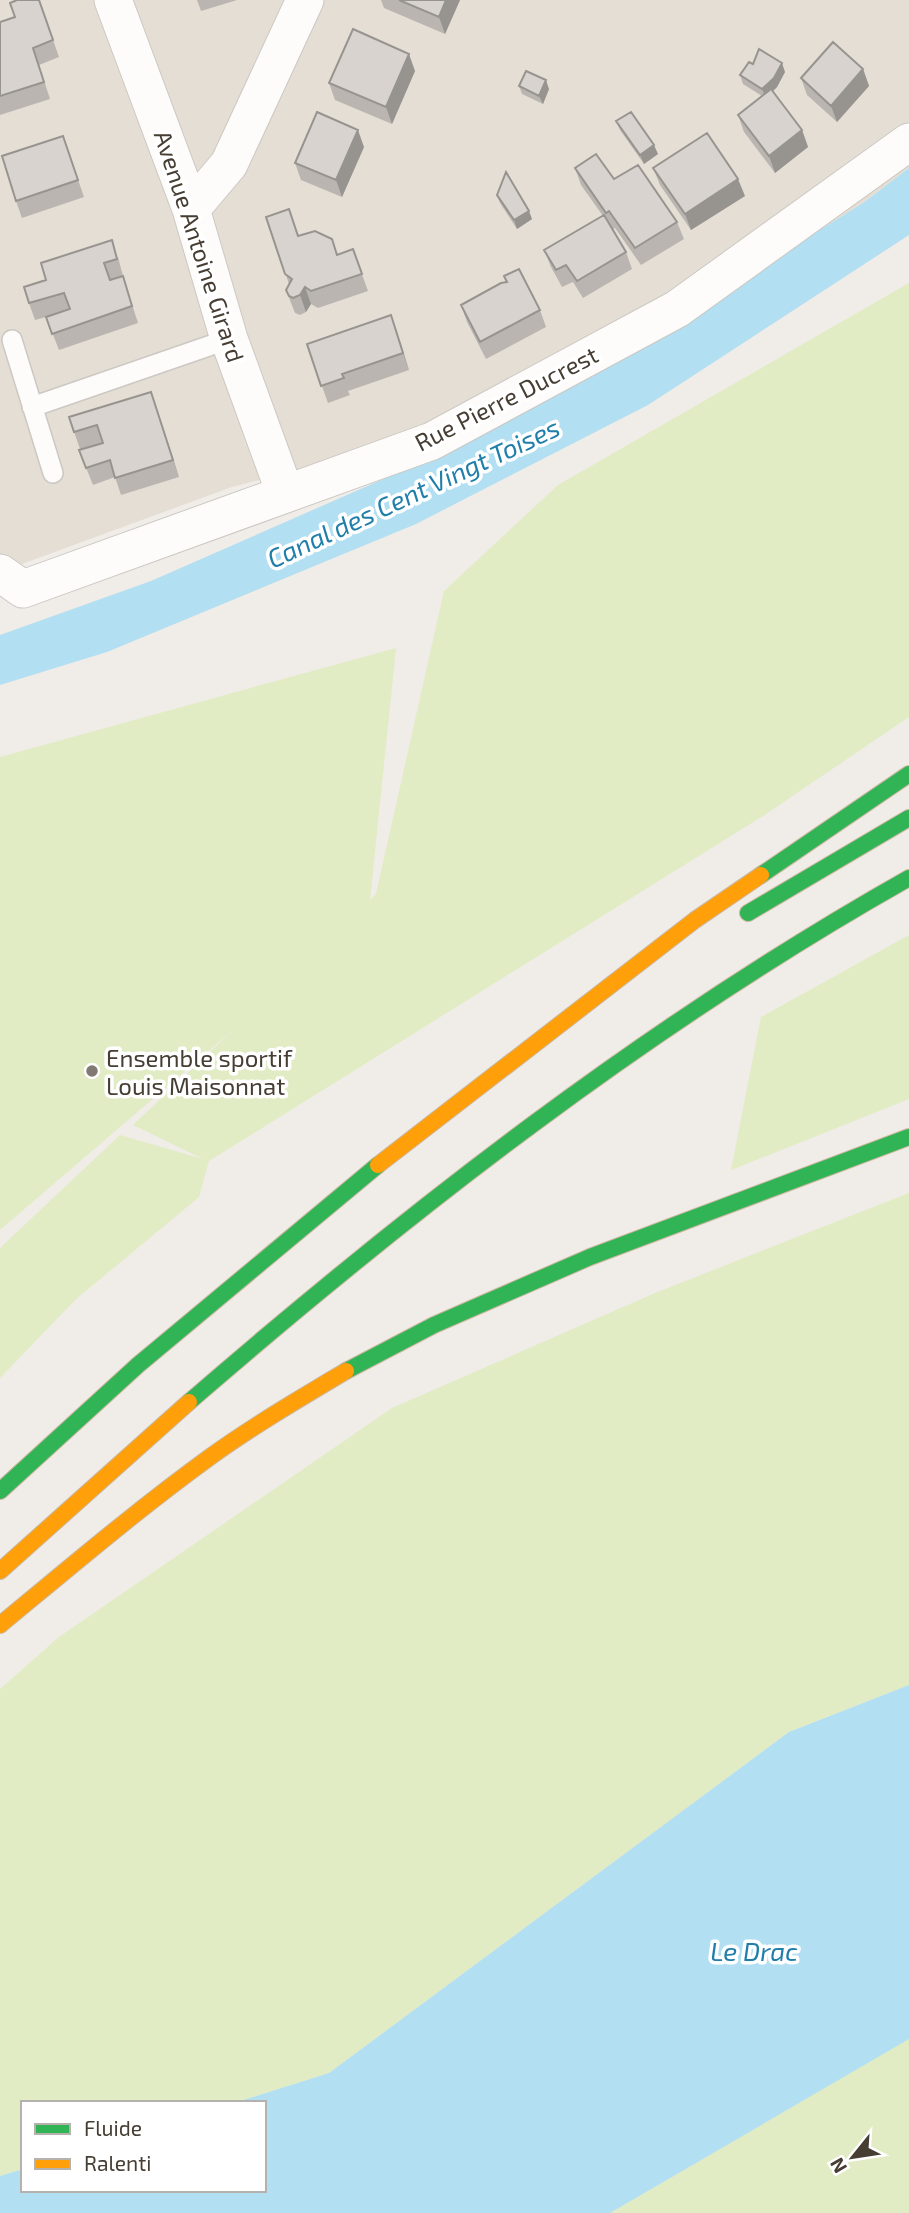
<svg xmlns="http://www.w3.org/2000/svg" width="909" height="2213" viewBox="0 0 909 2213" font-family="'Exo 2',sans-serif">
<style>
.residential{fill:#e5ded4}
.green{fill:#e1ecc4}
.water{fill:#b3dff2}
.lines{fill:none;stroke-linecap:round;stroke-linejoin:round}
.lane-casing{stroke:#ccc8c3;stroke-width:22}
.street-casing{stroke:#ccc8c3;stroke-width:39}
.fast-casing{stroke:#cab7a0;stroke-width:18}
.slow-casing{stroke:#cab7a0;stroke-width:18}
.lane{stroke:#fdfcfb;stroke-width:19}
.street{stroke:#fdfcfb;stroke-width:37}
.fast{stroke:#30b455;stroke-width:16}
.slow{stroke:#ff9f0a;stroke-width:16}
.wall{fill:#bab5b1}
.shaded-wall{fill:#979490}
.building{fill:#d8d3ce;stroke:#979490;stroke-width:2}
.poi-dot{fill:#827a72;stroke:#fff;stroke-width:2.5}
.labels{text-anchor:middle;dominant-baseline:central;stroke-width:7;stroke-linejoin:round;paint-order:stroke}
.street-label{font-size:24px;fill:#463d33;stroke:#fff}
.poi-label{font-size:24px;fill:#463d33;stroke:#fff;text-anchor:start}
.water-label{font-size:26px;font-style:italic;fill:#207eab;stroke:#fff}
</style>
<rect width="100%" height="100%" fill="#f0ece7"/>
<path class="residential" d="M0,0H909V168L863,203L665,326L326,463L232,487L0,572Z"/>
<path class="green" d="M909,283V717L763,816L209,1161L199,1197L75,1300L0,1378V1248L120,1135L203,1159L133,1125L233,1030L0,1230V757L396,648L370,900L376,894L444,591L558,485Z
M909,935V1099L731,1170L761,1017Z
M909,1193V1685L789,1732L329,2073L234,2103H23V2169L0,2176V1689L59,1637L392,1408L655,1293Z
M909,2039V2213H610L892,2048Z"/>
<path class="water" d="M909,168V235L648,405L416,524L107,652L0,685V635L151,581L429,459L665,326L863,203Z
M909,1685V2039L610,2213H0V2176L23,2169V2190H264V2103H234L329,2073L789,1732Z"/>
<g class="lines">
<g class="lane-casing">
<path id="lane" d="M12,340L53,473
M32,407L229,339"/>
</g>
<g class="street-casing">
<path id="street" d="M113,0L191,209L229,339L285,493
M191,209L229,164L305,0
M0,573L23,589L432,441L677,309L909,142"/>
</g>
<g class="fast-casing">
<path id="fast" d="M761,875L909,774
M748,913L909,818
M346,1371L434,1325L590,1257L909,1137
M189,1402C413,1208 650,1024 909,878
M0,1491L138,1365L378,1165"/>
</g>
<g class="slow-casing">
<path id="slow" d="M378,1165L695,920L761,875
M0,1571L189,1402
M0,1625C69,1568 137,1510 210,1457C253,1426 299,1399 346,1371"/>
</g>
<use href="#lane" class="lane"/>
<use href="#street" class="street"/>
<use href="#fast" class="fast"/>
<use href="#slow" class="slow"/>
</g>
<path class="wall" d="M39,0L59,57L39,65L50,99L0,115V22L15,17Z
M197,0H237L201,11Z
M381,0H460L445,34L384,8Z
M753,64L785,72L777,87L773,91L802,130L808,147L775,173L744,132L738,115L762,96L743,84L740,75Z
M863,69L869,86L837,122L807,95L801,78Z
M415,71L392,124L335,100L329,83Z
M519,86L549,89L543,104L522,94Z
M616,121L658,154L644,164L620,130Z
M63,136L84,197L22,218L16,201Z
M364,147L342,197L301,180L295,163Z
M575,168L614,179L677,222L684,239L641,265L615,228L613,229L626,252L632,269L583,298L573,282L562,287L551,267L544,250L603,216L581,185Z
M653,168L745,196L691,230L660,185Z
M497,195L532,219L517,229L500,203Z
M266,217L298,236L337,255L353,249L368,291L318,308L311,304L306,312L300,315L295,313L286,290L289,284Z
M118,257L123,276H121H123L138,323L59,350L46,317L35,320L29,303L46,280Z
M461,305L540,310L546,327L486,359L467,322Z
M397,332L409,370L348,391L350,395L328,403L307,344Z
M151,392L179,477L121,495L115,477L93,485L79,450L80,449L69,417Z"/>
<path class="shaded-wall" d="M446,0H460L445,34L439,17Z
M409,54L415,71L392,124L386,107Z
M782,63L785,72L777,87L766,98L762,89Z
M863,69L869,86L837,122L831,106Z
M546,80L549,89L543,104L539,96Z
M358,130L364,147L342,197L336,180Z
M802,130L808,147L775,173L769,156Z
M654,145L658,154L644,164L640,155Z
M738,179L745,196L691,230L685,214Z
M529,211L532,219L517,229L514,220Z
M305,287L311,304L306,312L300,295Z
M391,315L397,332L409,370L403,353Z
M151,392L157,409L179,477L173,460Z"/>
<path class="building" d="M17,0H39L53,40L33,48L44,82L0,96V22L15,17L10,3Z
M399,0H446L439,17Z
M353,29L409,54L386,107L329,83Z
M833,42L863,69L831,106L801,78Z
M759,49L782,63L774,78L762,89L740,75L749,62L753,64Z
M526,71L546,80L539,96L519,86Z
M771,89L802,130L769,156L738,115Z
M317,112L358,130L336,180L295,163Z
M631,112L654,145L640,155L616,121Z
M707,133L738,179L685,214L653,168Z
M63,136L78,180L16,201L2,156Z
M596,154L614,179L638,165L677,222L635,248L609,211L606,213L575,168Z
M506,172L529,211L514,220L497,195Z
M289,209L298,236L315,231L332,239L337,255L353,249L362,274L311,291L305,287L300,295L293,298L289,296L286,290L292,279L285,274L266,217Z
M604,215L626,252L577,281L566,265L556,270L544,250Z
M112,240L117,259L104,263L110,280L123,276L132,306L52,334L46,317L70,309L64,293L29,303L24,287L46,280L41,263Z
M519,269L540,310L480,342L461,305L501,283L507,282L504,276Z
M391,315L403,353L342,374L344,378L321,386L307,344Z
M151,392L173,460L115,478L110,460L86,468L79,450L103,443L97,425L74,432L69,417Z"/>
<circle class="poi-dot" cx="92" cy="1071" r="7"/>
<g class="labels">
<g class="street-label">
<text transform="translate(200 246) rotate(72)">Avenue Antoine Girard</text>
<text transform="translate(506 398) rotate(-27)">Rue Pierre Ducrest</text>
</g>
<g class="poi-label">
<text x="106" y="1057">Ensemble sportif<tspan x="106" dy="28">Louis Maisonnat</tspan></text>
</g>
<g class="water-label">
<text transform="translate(413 492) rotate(-25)">Canal des Cent Vingt Toises</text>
<text x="754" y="1950">Le Drac</text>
</g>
</g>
<rect x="21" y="2101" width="245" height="91" fill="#ffffff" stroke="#b5b1ad" stroke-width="2"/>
<rect x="35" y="2124" width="35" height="10" fill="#30b455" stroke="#b5b1ad" stroke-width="2"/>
<text x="84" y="2136" font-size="21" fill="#463d33">Fluide</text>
<rect x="35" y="2159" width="35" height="10" fill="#ff9f0a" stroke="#b5b1ad" stroke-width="2"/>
<text x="84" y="2171" font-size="21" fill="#463d33">Ralenti</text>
<g transform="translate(853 2157) rotate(240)" stroke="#ffffff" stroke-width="5" paint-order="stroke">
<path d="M0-5L12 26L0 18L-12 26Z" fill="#463d33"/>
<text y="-10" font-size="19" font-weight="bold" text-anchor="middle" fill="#463d33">N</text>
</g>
</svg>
